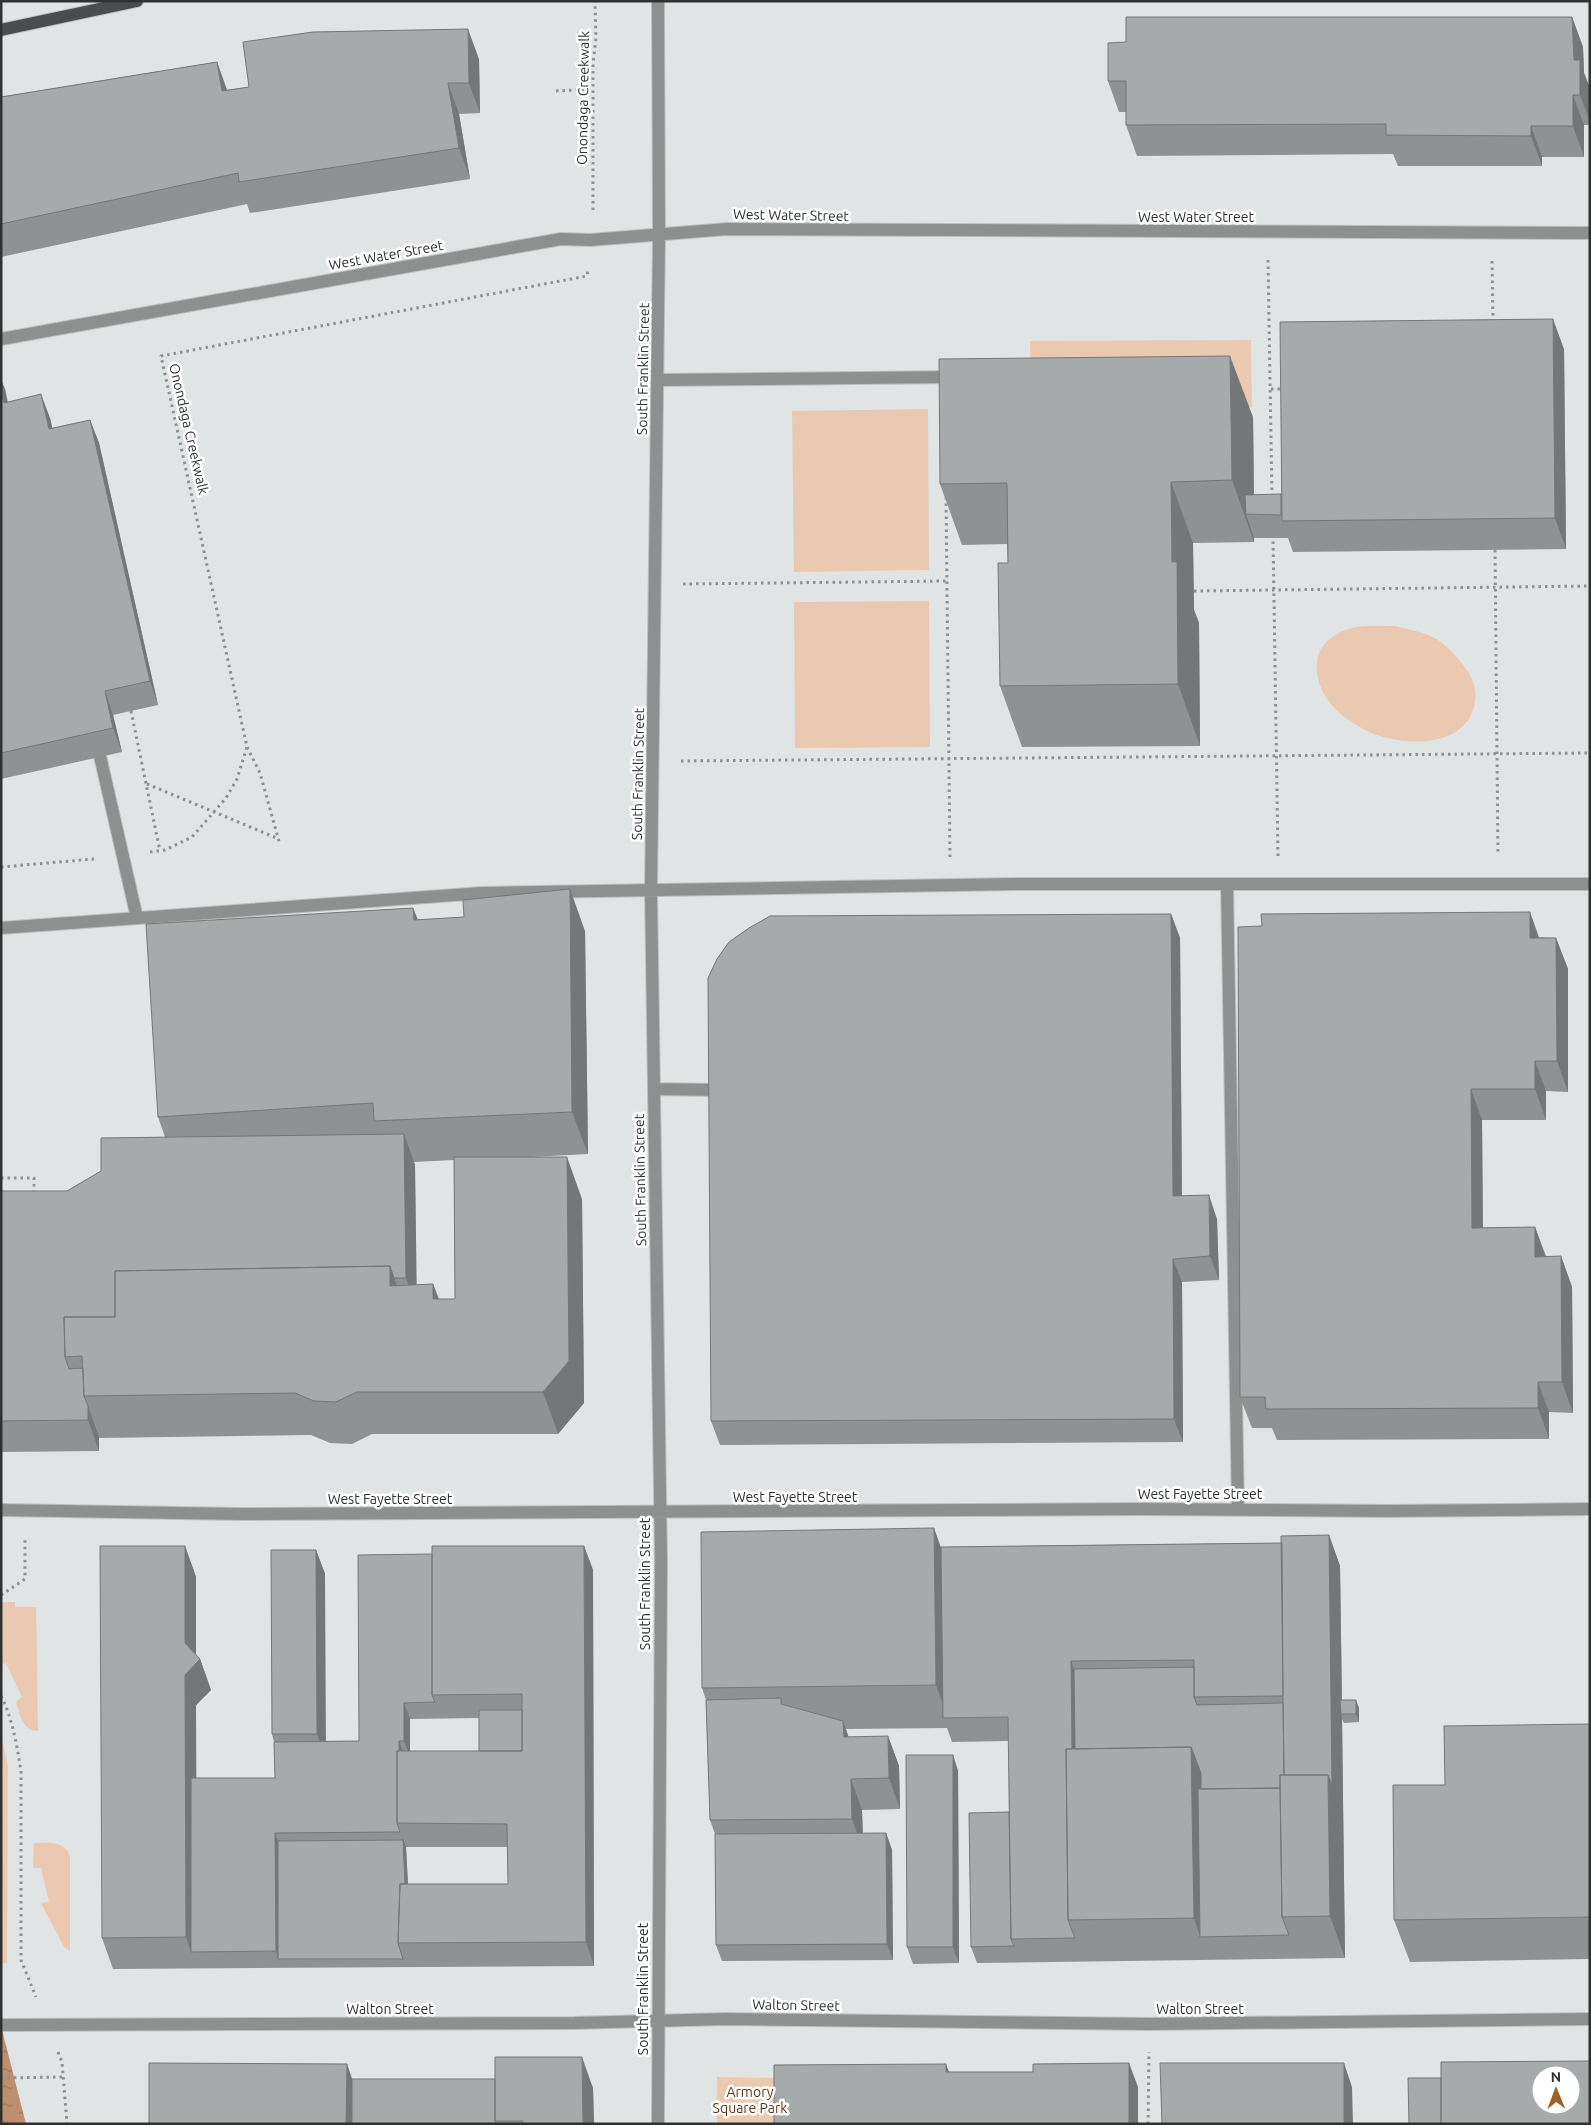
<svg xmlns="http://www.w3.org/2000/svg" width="1591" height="2125" viewBox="0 0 1591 2125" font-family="Ubuntu,sans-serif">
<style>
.green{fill:#ebc9b1}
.water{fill:url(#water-ripples)}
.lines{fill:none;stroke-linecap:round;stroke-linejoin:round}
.minor-casing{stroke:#bdc0c0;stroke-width:14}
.major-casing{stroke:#bdc0c0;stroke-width:14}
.path{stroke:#8e9191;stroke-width:3;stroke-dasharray:2.5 4;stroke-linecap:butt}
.minor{stroke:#8e9090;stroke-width:12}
.major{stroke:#4a4d4d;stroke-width:12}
.wall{fill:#8f9292;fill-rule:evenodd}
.shaded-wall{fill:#747777}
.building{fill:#a6aaaa;stroke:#747777;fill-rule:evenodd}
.labels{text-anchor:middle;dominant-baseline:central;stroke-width:5;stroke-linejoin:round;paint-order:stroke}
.street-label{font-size:14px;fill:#303232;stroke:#fff}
.park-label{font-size:14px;fill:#623510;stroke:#fff}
</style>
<defs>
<pattern id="water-ripples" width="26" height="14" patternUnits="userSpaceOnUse" patternTransform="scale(1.25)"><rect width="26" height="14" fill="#bd8f6f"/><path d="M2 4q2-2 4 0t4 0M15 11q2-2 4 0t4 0" fill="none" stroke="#9a755c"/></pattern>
</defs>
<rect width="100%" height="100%" fill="#e0e4e4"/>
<path class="green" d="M1251,340L1252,407L1031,408L1030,341Z
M928,409L929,570L794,572L792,411Z
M929,601L930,747L795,748L794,602Z
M1395,626C1406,629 1418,631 1428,635C1441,640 1452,651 1460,661C1470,673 1478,687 1475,702C1467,750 1401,747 1367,731C1350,722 1334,712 1324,694C1307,662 1320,634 1357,627C1369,625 1383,626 1395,626Z
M5,1602H15V1607H36L38,1731C22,1731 20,1714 16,1702L22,1697L6,1663L1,1665V1604Z
M1,1736L8,1767L7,1963H1Z
M34,1843C49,1843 65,1840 70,1857V1951L64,1947L41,1903L49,1902L41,1868H33Z
M717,2077L782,2078V2124H717Z"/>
<path class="water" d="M1,2026L26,2124H1Z"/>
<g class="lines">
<g class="minor-casing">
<path id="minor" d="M1,339L561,239L590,240L727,229L1590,233
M657,380L955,377
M100,756L137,918
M1227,884L1238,1509
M1,928L482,893L1015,884H1590
M654,1089L718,1090
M1,1510L239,1514L1142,1509L1386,1511L1590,1509
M1,2025L575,2023L725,2019L1150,2024L1590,2019
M658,2124L661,1560L651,890L659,235L658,1"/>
</g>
<g class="major-casing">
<path id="major" d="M1,30L137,1"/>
</g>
<path class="path" d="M556,91L593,89
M593,210V64L596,38L595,1
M1268,260L1272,499
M1492,261L1493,322
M1271,389H1282
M946,497L950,858
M1273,535L1278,856
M1495,550L1498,855
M683,584L946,581
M1194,591L1590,586
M131,711L160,851
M247,747L260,773L280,845
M681,761L1590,753
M147,784L279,839
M150,852L165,850L192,837L226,798L237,779L247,747L161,356L587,276L588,269
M1,867L94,859
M1,1178H34V1193
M1,1595L25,1579V1538
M1,1696C13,1719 17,1747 21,1771V1960L36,1997
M58,2052L62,2062L67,2124
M1,2078L63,2077
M1148,2124L1149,2052"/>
<use href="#minor" class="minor"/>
<use href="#major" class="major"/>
</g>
<path class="wall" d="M1572,17L1583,47L1584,73L1590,88V125H1584V157H1542V166H1398L1393,154L1137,156L1126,125V112H1119L1108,81L1126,42Z
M479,59L480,113L459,114L470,179L250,213L247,204L1,257V97L217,62L227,90Z
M1564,349L1566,549L1293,552L1288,538H1254V542L1193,543L1194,610L1199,623L1200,746L1022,747L1000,686L1008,563L1007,544L962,545L940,484L1253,417L1254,495L1281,494Z
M1,380L5,389L7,402L50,418L52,428L90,420L99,443L158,705L113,715L122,752L1,779Z
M413,908L418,920L585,931L588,1154L532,1157L582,1199L584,1403L558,1434H372L352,1444L330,1443L311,1435L99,1438V1437V1451L1,1452V1191H67L165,1137L158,1117ZM454,1160L455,1299H439L433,1284L416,1285L415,1165L414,1162Z
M1171,914L1180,938L1182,1196L1217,1219L1219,1280L1182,1282L1183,1442L720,1445L711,1421Z
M1262,926L1556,938L1568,969V1092L1546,1091V1120H1482L1483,1228L1535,1227L1546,1256H1561L1572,1287L1573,1413L1549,1412V1439L1277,1440L1272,1428H1252L1240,1397Z
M1329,1535L1340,1566L1342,1700L1359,1708V1722L1344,1723L1342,1719L1345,1958L977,1963L971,1947L1009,1812V1741L952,1742L947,1728L846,1729L848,1737L888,1736L899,1766L900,1809L862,1810L863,1834L886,1833L892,1850L893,1960L722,1961L716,1945L715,1834L710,1820L706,1700L702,1688L941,1547L1282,1543Z
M185,1546L196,1577V1655L200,1659L211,1690L196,1705V1778H275L274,1742L272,1734L316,1550L325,1574V1741H359L432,1554L584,1546L593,1570L594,1966L113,1969L102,1938ZM479,1718V1751H410V1719ZM406,1847H508V1884H408Z
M1590,1724V1959L1410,1962L1394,1920L1445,1785Z
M953,1755L958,1771L959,1963L913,1964L907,1947Z
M347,2064L352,2079L593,2088L594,2124H149Z"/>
<path class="shaded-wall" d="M1572,17L1583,47L1584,73L1590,88V122L1580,95L1574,60Z
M468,29L479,59L480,113L469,83Z
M217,62L228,93L222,91Z
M448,83L459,114L470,179L459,148Z
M1573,95L1584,125V157L1573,126Z
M1531,126L1542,157V166L1531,136Z
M1553,319L1564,349L1566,549L1555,518Z
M1230,356L1253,417L1254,514H1246L1254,538V542L1232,480Z
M1,380L5,389L13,426L4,403L1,389Z
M41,394L50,418L58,452L49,429Z
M90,420L99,443L158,705L150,681Z
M1171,482L1193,543L1194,610L1199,623L1200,746L1178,684L1172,562Z
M105,691L113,715L122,752L113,728Z
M570,889L585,931L588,1154L572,1112Z
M413,908L429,950L414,920Z
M1530,912L1541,943L1530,938Z
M1171,914L1180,938L1182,1219L1173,1196Z
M1556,938L1568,969V1092L1557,1061Z
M1535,1061L1546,1091V1120L1535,1089Z
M1471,1089L1482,1120L1483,1258L1472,1228Z
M404,1134L415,1165L417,1308L406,1278Z
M567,1157L582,1199L584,1403L558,1434L543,1392Z
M1209,1195L1217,1219L1219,1280L1210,1256Z
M1535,1227L1546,1258L1535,1257Z
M1561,1256L1572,1287L1573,1413L1562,1382Z
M1173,1259L1182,1282L1183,1442L1174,1419Z
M390,1266L405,1308L390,1286Z
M433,1284L449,1326L433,1299Z
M1538,1382L1549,1412V1439L1538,1408Z
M88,1406L99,1437V1451L88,1420Z
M934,1528L949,1570L948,1718L936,1685Z
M1329,1535L1340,1566L1342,1714H1341L1342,1719L1345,1958L1330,1916L1328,1775Z
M185,1546L196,1577V1663L200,1659L211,1690L196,1705L197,1951L191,1952L186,1937Z
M584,1546L593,1570L594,1966L586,1942Z
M316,1550L325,1574L326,1758L317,1734Z
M1071,1661L1080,1685L1074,1920Z
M1356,1700L1359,1708V1722L1356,1714Z
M404,1703L410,1719V1757L404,1741Z
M843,1721L854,1752L844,1737Z
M888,1736L899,1766L900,1809L889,1778Z
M399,1741L405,1757L400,1823Z
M1191,1747L1207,1789L1200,1937L1194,1918Z
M953,1755L958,1771L959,1963L953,1947Z
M851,1779L862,1810L863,1850L852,1819Z
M400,1831L406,1847L409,1908L404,1943L403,1840Z
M275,1833L281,1849L278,1959L276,1951Z
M886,1833L892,1850L893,1960L887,1944Z
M582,2057L593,2088L594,2124H583Z
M1129,2063L1138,2087V2124H1129Z
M1344,2063L1352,2087L1353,2124H1344Z
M347,2064L355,2088V2124H346Z
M946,2064L955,2088L946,2072Z"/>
<path class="building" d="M1126,17H1572L1574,60H1580V95H1573V126H1531V136L1386,135V124L1126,125V81H1108V43L1126,42Z
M468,29L469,83H448L459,148L239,182L238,173L1,224V97L217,62L222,91L249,87L243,42L313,32Z
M1553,319L1555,518L1282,521L1280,322Z
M1230,356L1232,480L1171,482L1172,562H1177L1178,684L1000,686L998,563H1008L1007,483L940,484L939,359Z
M1,389L4,403L41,394L49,429L90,420L150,681L105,691L113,728L1,753Z
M1281,494V515L1246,514L1245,495Z
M570,889L572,1112L374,1121L373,1103L158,1117L146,924L413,908L414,920L464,917L463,900Z
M1530,912V938H1556L1557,1061H1535V1089H1471L1472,1228L1535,1227V1257L1561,1256L1562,1382H1538V1408L1266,1409L1265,1397H1240L1238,927L1262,926L1261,914Z
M1171,914L1173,1196L1209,1195L1210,1256L1173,1259L1174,1419L711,1421L708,978L717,959L729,942L749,928L770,916Z
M404,1134L406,1278H394L390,1266L115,1271V1317H64L65,1357L69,1369L83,1368L84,1396L88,1406V1420L1,1421V1191H67L101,1171V1138Z
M454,1157H567L569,1361L543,1392H357L336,1402L314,1401L295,1393L84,1396L82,1356L65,1357L64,1317H115V1271L390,1266V1286L433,1284V1299H455Z
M934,1528L936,1685L702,1688L701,1532Z
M1329,1535L1332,1786L1328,1775H1284L1281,1536Z
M1282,1543L1283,1696L1194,1697V1660L1071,1661L1072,1749H1066L1068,1920L1075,1938L1011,1939L1008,1717L943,1718L941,1547Z
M100,1546H185V1643L200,1659L185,1675L186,1937L102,1938Z
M432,1546H584L586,1942L398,1943L400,1884H508L507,1824L397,1823V1751H522V1694L432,1695Z
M271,1550H316L317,1734H272Z
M432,1554V1695L435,1702L404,1703V1741H399V1751H397V1823L400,1832L275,1833L276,1951L191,1952V1778H275L274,1742L359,1741L358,1555Z
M1194,1667V1697L1197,1705L1283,1703L1284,1775H1280V1788L1201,1789V1773L1191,1747L1075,1749L1074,1669Z
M781,1698V1704L843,1721L844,1737L888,1736L889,1778L851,1779L852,1819L710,1820L706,1700Z
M1340,1700H1356V1714H1341Z
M479,1710H522V1751H479Z
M1590,1724V1917L1394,1920L1393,1785H1445L1444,1726Z
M1191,1747L1194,1918L1068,1920L1066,1749Z
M906,1755H953V1947H907Z
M1280,1775H1328L1330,1916L1282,1917Z
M1280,1788L1282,1917L1289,1935L1200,1937L1198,1789Z
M1009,1812L1011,1939L1014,1946L971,1947L969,1813Z
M886,1833L887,1944L716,1945L715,1834Z
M403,1840L405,1884H400L398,1943L403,1959H278V1841Z
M495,2057H582L583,2124H523V2121H495Z
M1590,2061V2124H1441V2062ZM1541,2075H1571V2105H1541Z
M149,2063L347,2064L346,2124H149Z
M1129,2063V2124H774V2065L946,2064V2072H1033V2064Z
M1160,2063H1344V2124H1162Z
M1408,2078H1441V2124H1409Z
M352,2079H495V2121L496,2124H352Z"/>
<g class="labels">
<g class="street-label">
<text transform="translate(583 98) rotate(-89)">Onondaga Creekwalk</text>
<text transform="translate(791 215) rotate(1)">West Water Street</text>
<text x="1196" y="217">West Water Street</text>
<text transform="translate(386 255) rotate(-10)">West Water Street</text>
<text transform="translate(643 369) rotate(-89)">South Franklin Street</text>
<text transform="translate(189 429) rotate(77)">Onondaga Creekwalk</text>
<text transform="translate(638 774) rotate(-89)">South Franklin Street</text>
<text transform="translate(640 1180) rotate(-91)">South Franklin Street</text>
<text x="1200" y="1494">West Fayette Street</text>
<text x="795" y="1497">West Fayette Street</text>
<text x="390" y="1499">West Fayette Street</text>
<text transform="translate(645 1584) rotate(-90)">South Franklin Street</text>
<text transform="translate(643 1989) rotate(-90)">South Franklin Street</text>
<text transform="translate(796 2005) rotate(1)">Walton Street</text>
<text x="390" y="2009">Walton Street</text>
<text x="1200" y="2009">Walton Street</text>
</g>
<g class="park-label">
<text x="750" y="2092">Armory<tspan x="750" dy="16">Square Park</tspan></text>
</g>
</g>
<rect width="1591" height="2125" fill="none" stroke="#303232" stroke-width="5"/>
<g transform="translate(1556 2090) rotate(359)"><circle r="24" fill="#ffffff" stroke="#acadad"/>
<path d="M0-4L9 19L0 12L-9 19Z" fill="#a15f2c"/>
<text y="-8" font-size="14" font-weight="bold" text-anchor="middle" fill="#303232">N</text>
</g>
</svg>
